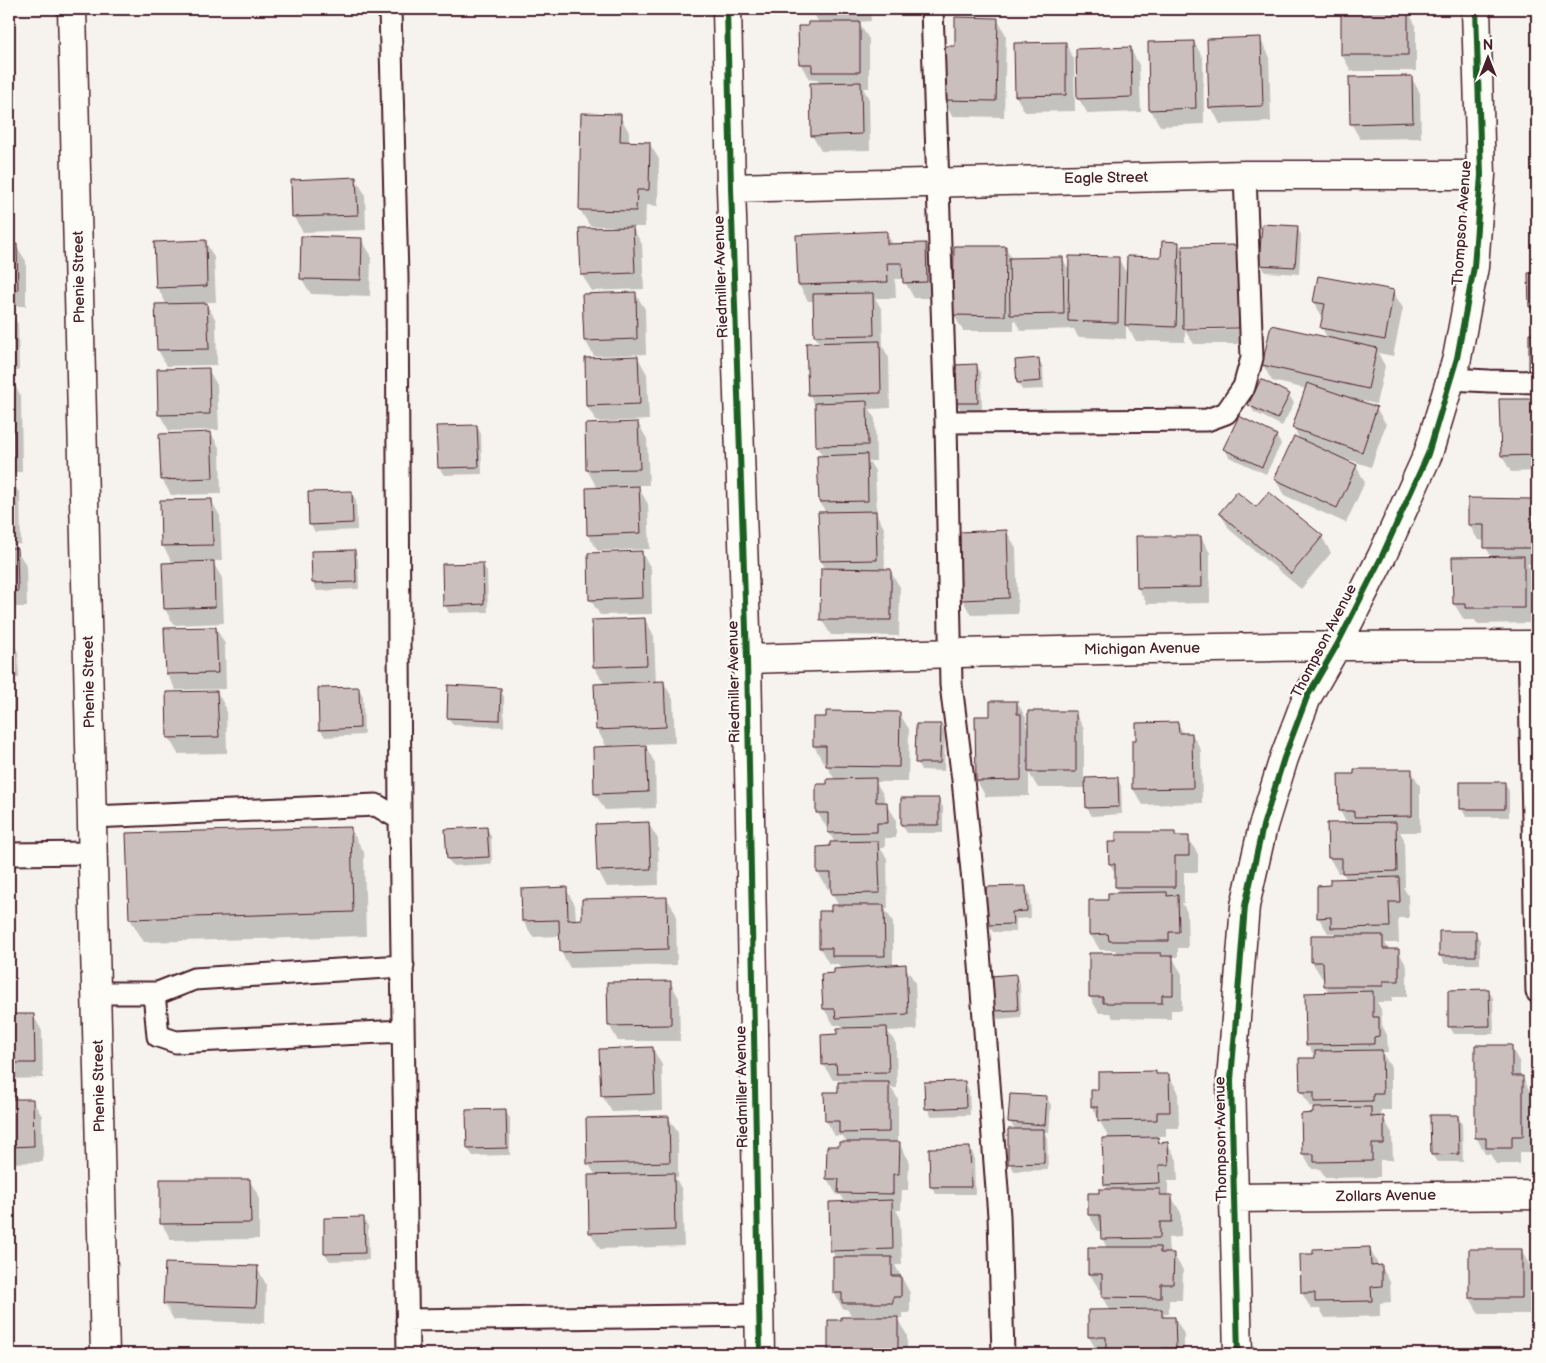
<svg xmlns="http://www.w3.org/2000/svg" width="1546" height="1363" viewBox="0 0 1546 1363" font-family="'Balsamiq Sans',sans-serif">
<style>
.shadow{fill:#0003;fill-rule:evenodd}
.building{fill:#cbbfbe;stroke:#4a1f2b}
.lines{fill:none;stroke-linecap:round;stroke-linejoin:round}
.lane-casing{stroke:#4a1f2b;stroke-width:25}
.street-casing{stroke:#4a1f2b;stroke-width:31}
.lane{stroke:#fdfcf7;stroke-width:21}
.street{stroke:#fdfcf7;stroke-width:28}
.cycleway-casing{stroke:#fdfcf7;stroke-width:9}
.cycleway{stroke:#1b5e20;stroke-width:6}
.labels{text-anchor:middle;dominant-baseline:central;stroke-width:4.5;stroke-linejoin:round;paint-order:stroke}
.street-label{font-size:15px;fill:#4a1f2b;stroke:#fdfcf7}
</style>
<rect width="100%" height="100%" fill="#f6f3ef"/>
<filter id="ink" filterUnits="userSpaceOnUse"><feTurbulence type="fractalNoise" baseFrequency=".02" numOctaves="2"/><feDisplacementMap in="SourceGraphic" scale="10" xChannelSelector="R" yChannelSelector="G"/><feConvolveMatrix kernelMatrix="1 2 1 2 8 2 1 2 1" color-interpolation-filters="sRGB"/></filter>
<g filter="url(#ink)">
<path class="shadow" d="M811,9H870L871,21L858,22L869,39V88H863L869,99L870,150L821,151L812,135L820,84L817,79H809L800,63L810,27L819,23Z
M1349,9H1407L1416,26V71H1351L1342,55Z
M997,19L1006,35L1004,117L952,116L943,100L956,48Z
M9,22L12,28L11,74H9Z
M1260,39L1269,55L1271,122L1220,124L1211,107Z
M1194,42L1203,58L1204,124L1160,126L1150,109Z
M1065,43L1074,59L1075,111L1025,112L1016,96Z
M1130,48L1139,65L1141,112L1088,114L1078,98Z
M9,76L12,82L13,141H9Z
M1411,77L1420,93L1421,138L1360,139L1351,123Z
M620,116L629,132V143H649L659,159L658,206L646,205L645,227H632L642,244L644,289L592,291L582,275L613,226H590L580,210Z
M355,178L365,194L366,230L303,232L293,216Z
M9,183L10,185L13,237H9Z
M1297,227L1301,235L1299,274L1265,272L1261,264Z
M886,232L893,245L925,244L935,260L936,298H914L905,282V279H895L896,298H875L882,310L883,347L889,358L890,408L870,409L875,419L876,461H869L875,471L877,515L884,528L885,571H890L900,587L899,636L831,635L821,619L826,569L821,561L819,513H826L820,502L823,457L817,446L816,407L809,394L819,343L815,336L814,301H808L799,285Z
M361,239L371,255L370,296L311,294L301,278Z
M205,241L214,257L216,302H205L216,320L217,365L167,366L158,350L157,306L167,305L157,287Z
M1178,243L1183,252L1237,246L1248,344H1194L1185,331V342L1136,341L1126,325V339L1078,337L1074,329L1021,331L1014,319V331H963L954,315L1006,248L1012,259L1062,258L1070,271L1118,258L1127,274L1162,259ZM1191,327H1246V329L1191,330Z
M9,245H16L26,261V306H9Z
M1530,275H1537V319L1530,307Z
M1393,292L1403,308L1393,356L1378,353L1385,366L1376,404L1363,401V403L1376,408L1386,424L1371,467L1347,459L1346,461L1356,466L1365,482L1346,523L1284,495L1275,479L1300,440L1294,428L1307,389L1272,381L1263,365L1328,339L1322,328L1323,318L1314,302Z
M635,293L645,309L646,354L594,356L585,340Z
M9,309L18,324L19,371H9Z
M1530,334H1537V381L1531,369Z
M638,358L647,374L649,420L597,422L587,406Z
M1039,360L1043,367L1044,389L1022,390L1018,382Z
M977,366L981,373L982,411H961L957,403Z
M208,369L217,385L219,430L169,431L160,415Z
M9,380H12L21,396L22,472H9Z
M1289,395L1294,403L1282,426L1254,412L1250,405Z
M1501,400H1537V471L1511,472L1502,456Z
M638,423L647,439L649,485H637L648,504L650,549L598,551L588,535L598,489L587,470L586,425Z
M477,426L481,434L482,474L444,475L439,468Z
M211,433L220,449L221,494L171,495L162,479Z
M1276,436L1281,444L1266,474L1229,457L1225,449Z
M9,478H10L20,494L21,544L9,545Z
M351,492L356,500L357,530L315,532L310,524Z
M211,500L220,516L222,561H212L222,578L224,623L174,625L165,609L173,564L163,546Z
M1533,500L1537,508V564H1527L1532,573L1533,623L1477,624L1475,620H1464L1454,604L1491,557L1486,547V541L1478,540L1469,524Z
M1256,509L1322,537L1331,553L1301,589L1230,530L1220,513Z
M1007,532L1016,548L1018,614L971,615L962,599Z
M1201,537L1210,553V603L1147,604L1138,588Z
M9,549H16L26,565L27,607H9Z
M354,551L358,559L359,589L317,591L313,583Z
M641,552L651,568L652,614L600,615L590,599Z
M483,564L487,572L488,612L449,613L445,605Z
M645,619L654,636L656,683H664L673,699L675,743L614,745V748L646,747L655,763L656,808L605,810L595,794L607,748L597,729L605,685L594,667Z
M216,628L225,644L226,689L176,690L167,674Z
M9,636L18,652L19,678H9Z
M9,687L15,697L16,749H9Z
M358,688L363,696L364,735L325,737L320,729Z
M500,689L504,697V727L453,725L448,717Z
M217,692L226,708L227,753L178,754L169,738Z
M1017,702L1026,718V725L1029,731L1075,712L1084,729V780L1117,778L1121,786L1122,814L1092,816L1087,808L1086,788H1038L1029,773V796L986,797L977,781L992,717Z
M899,713L909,729L908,782H876L884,796V803H886L896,819V838H885V848H880L887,858L888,909H885L893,922V966H905L915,982L917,1030L888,1031L896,1044L897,1088H891L898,1099V1144H899L909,1160L908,1190H902L901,1210H896L900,1217L902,1265H895L910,1293V1313H902V1318H897L907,1335V1354H829V1322L853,1318L847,1309H843L834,1293V1258H836L831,1250L845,1203L841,1195H837L827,1179L828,1147H840L847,1143L843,1136H835L826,1120L844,1083L842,1080H833L823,1064L838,1035L844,1029L841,1025H834L824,1009L836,974L841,970L838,964H829L820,948L832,912L839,906L832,894V889H828L818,873V848H831L835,843L829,832V828H827L817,812L828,786L835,780L827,766V762H823L814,746Z
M1178,724L1184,734H1192L1201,750L1202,803L1143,805L1133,789Z
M941,726L945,733L944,771L921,770L917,762Z
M1411,770L1420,786V832H1400L1404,839L1405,887H1403L1408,895L1409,918H1398L1399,943H1385L1390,950H1398L1407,967V997H1392V1002H1377L1381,1009L1382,1025L1387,1035L1388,1052L1382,1053L1391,1067V1110H1381V1117H1383L1392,1133L1393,1160H1380V1177L1325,1178L1320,1169H1312L1303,1153L1314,1115V1107H1310L1301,1091L1316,1059L1307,1044L1329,994L1325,986V978H1322L1312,962V937H1337L1335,933H1328L1318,917L1331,886L1347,880L1343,873H1338L1329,857L1347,824L1340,811L1339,776Z
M1505,783L1509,791V817H1466L1462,809V784Z
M938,799L943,807V833H907L902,825Z
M648,823L658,839L659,885L607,887L598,870Z
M350,828L364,852L366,936L144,942L130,919Z
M487,828L491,836L492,864L453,866L448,859Z
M1175,833L1177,838H1188L1198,854V872H1184V903H1182L1187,912L1188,948H1178V957H1172L1182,974V1010H1171V1019L1113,1018L1110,1013H1099L1090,997V954H1118L1115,950H1100L1090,934L1109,901L1120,894L1116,887V875L1110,864Z
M1026,887L1030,895L1031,918L1016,919V932H993L988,924Z
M566,889L575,905L576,920H583L667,898L676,914L677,965L570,968L561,952L560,936L533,937L523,921Z
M1440,933H1475L1480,940V964H1445L1440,956Z
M1016,976L1020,983L1021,1017L998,1019L994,1011Z
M670,982L679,998L680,1041H618L609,1025Z
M1489,991L1493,998L1494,1034H1454L1450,1027Z
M9,1015H33L42,1031L43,1078L9,1079Z
M1511,1047L1520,1063V1077H1522L1531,1093V1152H1520V1164H1496L1490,1154H1485L1476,1137Z
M653,1049L662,1065L663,1110L612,1112L602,1096Z
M1155,1072L1157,1075H1168L1178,1091L1179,1128H1166V1136H1156L1161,1144H1168L1177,1160L1178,1181H1168V1196H1171L1181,1213V1237L1168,1238L1169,1254H1173L1183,1270L1182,1300H1169V1314H1163L1165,1318H1175L1184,1334V1354H1107V1353H1098L1089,1337L1111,1311L1103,1297V1290L1099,1289L1089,1273L1107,1248L1102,1238V1231H1098L1089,1215L1100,1194L1108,1190L1105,1184L1110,1140L1092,1107V1091H1099Z
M965,1082L969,1090L970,1115L931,1116L927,1108Z
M1046,1097L1051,1105L1049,1132H1044L1047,1138L1048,1170L1014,1171L1010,1163L1015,1130L1010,1122Z
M32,1100L42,1116L43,1162L9,1163V1101Z
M505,1111L510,1118V1155L473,1156L468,1149Z
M1458,1116L1462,1124L1463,1162H1437L1432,1155Z
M668,1117L678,1133V1177H675L682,1190L684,1246L600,1249L590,1232L596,1176L588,1163Z
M970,1148L974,1156L975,1194H936L931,1186Z
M249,1180L259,1196V1239L171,1240L162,1224Z
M363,1218L368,1226L369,1260L330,1261L325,1254Z
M1369,1248L1379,1266H1381L1390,1282L1391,1302L1380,1303V1316L1325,1318L1320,1309H1311L1302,1293L1301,1255H1314Z
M1521,1250L1530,1266L1531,1314H1479L1470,1298Z
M257,1268L266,1284L265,1323L174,1320L165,1304Z"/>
<path class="building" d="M1341,9H1408V55H1341Z
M955,17L998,18L996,101L941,100L943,46H955Z
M808,22H860V72H812V64H799L798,26H808Z
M1535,35H1537V76H1536Z
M1261,37L1263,106L1209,108L1207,39Z
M1194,41L1196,108L1149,110L1148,42Z
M1066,42V95L1015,96L1014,43Z
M1131,47L1132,97L1077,99L1076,49Z
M1412,76L1413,122L1350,124L1349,77Z
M861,82L862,134L811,136L810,83Z
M581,113L621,114L620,141L650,142L649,190H637L636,211L579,210Z
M356,177L358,215L292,217L291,180Z
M1262,224L1298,226L1295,267L1259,265Z
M633,227L635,273L581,275L579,228Z
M887,231V244L926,243L927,282L903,283L902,263H887L888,282L798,285L796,235Z
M301,236L362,238L361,280L300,279Z
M206,240L207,286L156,288L154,242Z
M1162,241L1179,242L1176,327L1125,325L1127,256L1161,257Z
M9,244H17L18,290H9Z
M1238,245L1239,328L1183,329L1182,246Z
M954,246H1006L1005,316L953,315Z
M1069,256L1119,257L1118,323L1068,321Z
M1063,257L1064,314L1010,315L1009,258Z
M1528,273H1537V307H1529Z
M1318,276L1394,290L1385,340L1320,328L1325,304L1313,302Z
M636,292L637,339L584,341L582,294Z
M873,293L874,335L814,336L813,294Z
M207,303L209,349L157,350L155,304Z
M9,307L10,355H9Z
M1271,325L1377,348L1368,389L1262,365Z
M1529,333H1537V369L1529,370Z
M880,341L881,393L808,395L806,343Z
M638,356L640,404L586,406L585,358Z
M1039,358L1041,381L1017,383L1015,360Z
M977,364L978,403H955V365Z
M209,368L210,414L158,415L157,369Z
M9,379H13L14,456H9Z
M1261,379L1290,394L1277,419L1248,405Z
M1307,383L1377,407L1362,452L1292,428Z
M1499,399H1537V455L1501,456Z
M867,401L868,445L816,446L815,403Z
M1239,416L1277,435L1262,467L1223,449Z
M638,422L640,469L586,470L585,424Z
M477,425L479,467L438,468L436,426Z
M211,432L213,478L161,480L159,434Z
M1294,436L1357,465L1337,508L1274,479Z
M867,454L868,501L819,502L817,456Z
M9,476H11L13,529H9Z
M639,486L641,533L587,535L586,488Z
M352,491L353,523L309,525L308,492Z
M1237,492L1256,507L1269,492L1323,536L1291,574L1219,513Z
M1468,498L1533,499L1532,548H1484V525H1468Z
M212,499L213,545L161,546L160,500Z
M876,511L877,560L820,561L818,512Z
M1007,530L1009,598L961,600L959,532Z
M1136,536H1201L1202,587L1137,588Z
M9,548H17L18,591H9Z
M355,550L356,582L312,583L311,551Z
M642,551L643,598L589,600L588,553Z
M1524,556V608H1466V604H1453L1452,557Z
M214,561L215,607L164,609L162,563Z
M483,563L484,604L443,606L442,564Z
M821,568L891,569V620H820Z
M645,618L647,665L593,667L592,620Z
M216,627L218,673L166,674L164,628Z
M664,681L666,727L596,730L594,684Z
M448,685L501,688L500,720L447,718Z
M359,687L360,728L319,730L318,688Z
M217,691L219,737L167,738L166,692Z
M990,701H1017V714H1021V780L976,781L975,716H990Z
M826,711L900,712L899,767L826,766V746H813V717H826Z
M1028,711H1076V772H1028Z
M1178,722L1179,733H1192L1193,788L1132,789V740H1136V723Z
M916,724H941L940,763H915Z
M646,745L648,792L594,794L593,747Z
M1354,769H1412V816L1354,817V811H1339L1338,774H1354Z
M1118,777L1119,807L1086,808L1085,778Z
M876,778V802H887L888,823H877V832L828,833V813H816V784H827V779Z
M1460,782H1505V809H1460Z
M901,798H939V825H901Z
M649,822L651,869L597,871L595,824Z
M1396,822L1397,871L1342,873V858H1328L1327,823Z
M351,827L353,912L129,919L126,833Z
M487,827L489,857L447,859L445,829Z
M1116,832H1175V836H1189V856H1175V887H1115V864H1109L1108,842H1116Z
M878,841L880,893L831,894V873H817V847L830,846V842Z
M1399,877L1400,902H1389L1390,927L1331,928V917L1317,918V886L1330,885V879Z
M1026,886L1027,911L1012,912L1013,924L987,925L986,887Z
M567,887L568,920L582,919V899L667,897L668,949L560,952L559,920L522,921L521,889Z
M1167,892V896L1178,895L1179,932H1169V941H1109L1108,934L1089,935V900H1108V893Z
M831,905H884L885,956H832V948H819V911H831Z
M1439,931H1476V956H1439Z
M1311,935H1383V949H1399V981H1383V986H1324L1323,962H1311Z
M1089,953H1161V956H1173V995H1162V1003H1103V997H1089Z
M906,964L908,1014L836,1018L835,1009H823L821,974L834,973V969Z
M1016,974L1018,1010L992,1011L991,976Z
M671,981V1025L608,1026L607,982Z
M1489,989L1490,1026L1448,1027V990Z
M1373,991V1017H1379V1036L1374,1037V1044L1306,1045L1305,993Z
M9,1014H34L35,1063H9Z
M887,1027L889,1072L837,1073L836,1064L822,1065L821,1035L837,1034V1028Z
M1475,1045H1512V1076H1523V1136H1512V1148H1486V1138H1475Z
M653,1047L655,1094L601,1096L599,1049Z
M1382,1050L1383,1094H1373V1101L1314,1102V1092H1300L1299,1058H1315V1051Z
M1156,1071V1074H1169L1170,1112H1157V1120L1098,1121V1107H1091V1090H1098V1072Z
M965,1081L966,1107L925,1109L924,1082Z
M838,1082H889V1132L839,1133V1121H825L824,1092H838Z
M1010,1094L1047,1096L1045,1125L1008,1122Z
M9,1099H33L34,1146L9,1147Z
M1371,1107V1117L1384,1116V1144H1372V1161L1314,1162V1154H1302L1301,1114L1313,1113V1108Z
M506,1109L507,1148L467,1149L466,1110Z
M1430,1115H1458L1459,1154L1431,1155Z
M669,1116L670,1162L587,1164L586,1118Z
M1008,1129H1044V1163L1008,1164Z
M1158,1137L1159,1143L1168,1142L1169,1165H1159L1160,1183L1104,1185L1102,1138Z
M839,1142H900L899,1174H893V1194L838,1193L839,1179H826L827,1146H839Z
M970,1147L971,1187H930L929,1148Z
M674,1173L675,1230L589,1233L588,1175Z
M160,1179H250L251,1223L160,1224Z
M1099,1189H1160V1195H1172V1222H1160V1238L1101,1239L1100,1215H1088V1193H1099Z
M892,1200L893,1249L830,1251L829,1202Z
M364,1217L365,1253L324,1254V1218Z
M1088,1247H1160V1253H1174L1173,1284H1161V1298L1102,1297V1274H1088Z
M1370,1247L1371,1266L1382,1265V1286L1371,1287L1372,1301L1315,1302V1293H1301L1300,1254H1313V1249Z
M1469,1249H1522V1298H1469Z
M833,1257H892V1276H901V1297H893V1303H842V1293H833Z
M165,1263L258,1266L256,1307L163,1304Z
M1162,1309V1317H1175L1176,1348H1162V1354H1106V1337H1088V1310Z
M841,1317H898V1354H828V1320H841Z"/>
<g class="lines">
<g class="lane-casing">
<path id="lane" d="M390,9L397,277L400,819
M932,9L946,422L951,685L963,780L976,912L999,1216L1003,1354
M1450,379L1489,381L1537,382
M946,422L1207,420L1226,413L1244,387L1252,358L1245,175
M1529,645L1537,992
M92,817L376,805L400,819L408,1354
M9,854L93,853
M96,993H158L194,979L403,966
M154,993L158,1036L176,1042L403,1031
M407,1320L759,1315"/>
</g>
<g class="street-casing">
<path id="street" d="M72,9L105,1354
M727,9L731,188L747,659L760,1354
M731,188L1245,175H1481
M747,659C1010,651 1274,645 1537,645
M1234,1198L1537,1195
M1238,1354L1231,1080L1245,906L1263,826L1284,758L1307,697L1337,645L1382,556L1428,454L1457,358L1474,267L1481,175L1476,9"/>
</g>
<use href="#lane" class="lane"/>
<use href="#street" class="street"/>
<g class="cycleway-casing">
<path id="cycleway" d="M727,9L731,188L747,659L760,1354
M1238,1354L1231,1080L1245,906L1263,826L1284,758L1307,697L1337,645L1382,556L1428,454L1457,358L1474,267L1481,175L1476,9"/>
</g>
<use href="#cycleway" class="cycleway"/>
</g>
</g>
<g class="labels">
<g class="street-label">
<text transform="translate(1106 178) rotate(-1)">Eagle Street</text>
<text transform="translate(1462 223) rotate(-86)">Thompson Avenue</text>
<text transform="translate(79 277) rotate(-91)">Phenie Street</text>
<text transform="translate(721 277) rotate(-92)">Riedmiller Avenue</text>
<text transform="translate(1324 641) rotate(-63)">Thompson Avenue</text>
<text transform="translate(1142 649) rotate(-1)">Michigan Avenue</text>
<text transform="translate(89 682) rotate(-91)">Phenie Street</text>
<text transform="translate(734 682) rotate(-91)">Riedmiller Avenue</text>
<text transform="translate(99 1086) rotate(-91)">Phenie Street</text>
<text transform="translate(742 1087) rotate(-91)">Riedmiller Avenue</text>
<text transform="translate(1221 1139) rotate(-91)">Thompson Avenue</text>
<text transform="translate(1386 1196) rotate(-1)">Zollars Avenue</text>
</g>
</g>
<rect width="1546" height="1363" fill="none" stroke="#fdfcf7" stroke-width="30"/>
<rect x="15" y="15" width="1516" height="1333" fill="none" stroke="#4a1f2b" stroke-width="2" filter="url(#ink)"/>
<g transform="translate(1488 58)" stroke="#fdfcf7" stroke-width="4" paint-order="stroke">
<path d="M0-4L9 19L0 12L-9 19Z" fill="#4a1f2b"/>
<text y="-8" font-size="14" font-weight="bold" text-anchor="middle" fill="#4a1f2b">N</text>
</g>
</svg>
